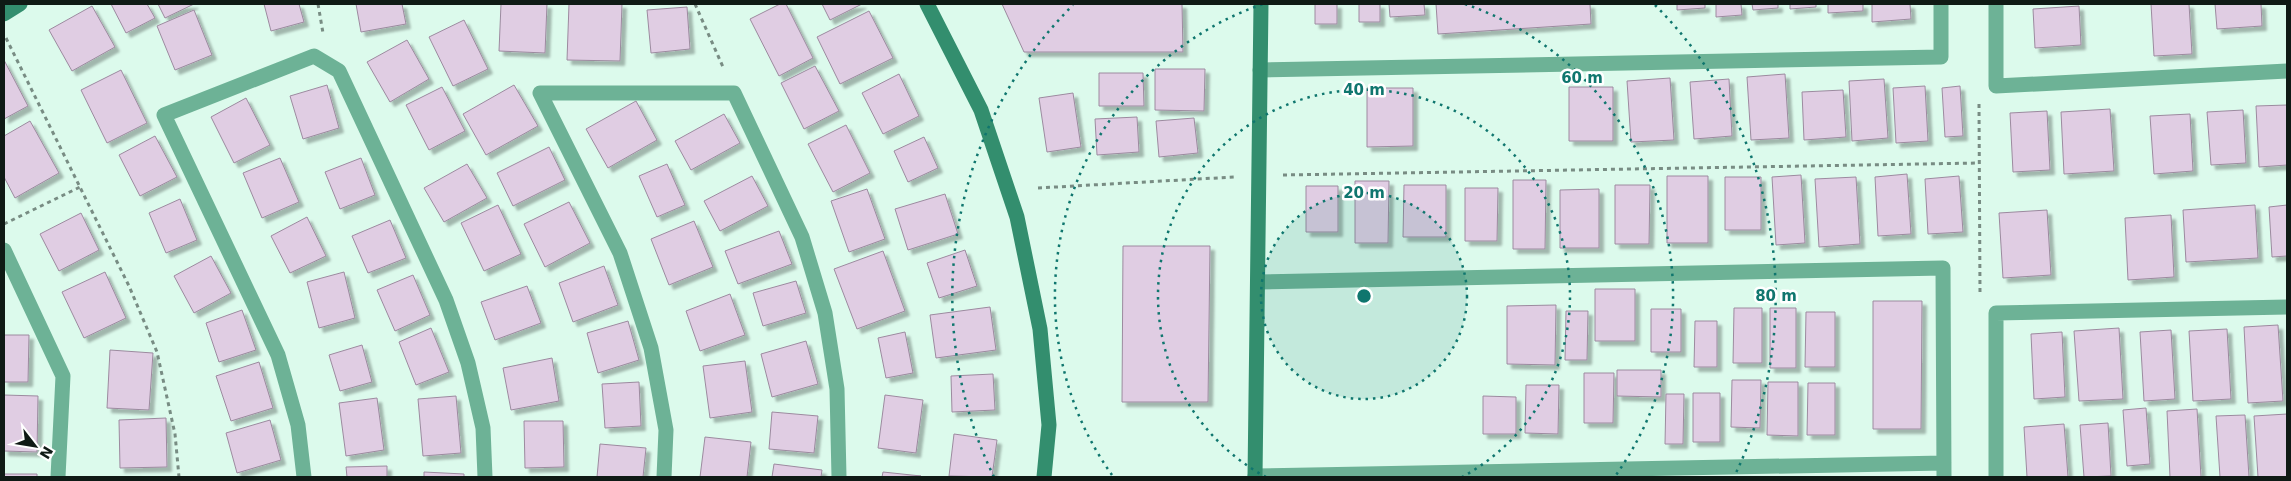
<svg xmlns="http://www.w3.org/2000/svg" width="2291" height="481" viewBox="0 0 2291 481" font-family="'DejaVu Sans',sans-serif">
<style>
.building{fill:#e0cde3;stroke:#9c8a9f;filter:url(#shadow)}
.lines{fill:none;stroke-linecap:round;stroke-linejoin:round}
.path{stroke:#788c83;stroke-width:3;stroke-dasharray:4 4;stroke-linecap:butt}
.street{stroke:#6db296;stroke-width:15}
.secondary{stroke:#338e6e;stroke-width:15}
.ring{fill:none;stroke:#0f766e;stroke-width:2.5;stroke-dasharray:2.5 5}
.centre{fill:#0f766e;stroke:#fff;stroke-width:2.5}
.ring-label{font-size:15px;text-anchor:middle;font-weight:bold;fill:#0f766e;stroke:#fff;stroke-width:5;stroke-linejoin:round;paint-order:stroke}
</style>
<defs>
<filter id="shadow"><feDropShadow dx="4.5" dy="4.5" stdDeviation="1" flood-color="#0004"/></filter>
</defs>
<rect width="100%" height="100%" fill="#dcfaec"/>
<path class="building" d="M111,4H147L155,18L126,33Z
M158,4H194L165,18Z
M264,4H299L304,22L271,31Z
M356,4H402L406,24L361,32Z
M501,4H547L545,53L499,51Z
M569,4H622L620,61L567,60Z
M780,4H786L813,58L779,76L750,19Z
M822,4H862L830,20Z
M1002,4H1182L1183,52H1024Z
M1315,4H1337V24H1315Z
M1359,4H1380V22H1359Z
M1389,4H1424L1425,15L1390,17Z
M1436,4H1590L1591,24L1438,34Z
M1677,4H1705V8L1677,10Z
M1716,4H1741L1742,15L1716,17Z
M1752,4H1778V8L1753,10Z
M1790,4H1816V7L1790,9Z
M1828,4H1863V11L1828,13Z
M1872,4H1910L1911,19L1872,22Z
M2151,4H2189L2192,54L2154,56Z
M2215,4H2261L2262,26L2217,29Z
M92,6L115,47L72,71L49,30Z
M2079,6L2081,45L2035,48L2033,9Z
M687,7L690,49L651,53L647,10Z
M194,10L212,55L175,70L157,26Z
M869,11L893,58L840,84L817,37Z
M464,20L488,69L453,86L429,37Z
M407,40L429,79L390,102L367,62Z
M4,60L28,106L4,119Z
M815,66L839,111L804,129L781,83Z
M1155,69H1205L1204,111L1155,110Z
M121,70L147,123L107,143L81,90Z
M1099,73H1143L1144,106H1099Z
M899,74L919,116L883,134L862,93Z
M1785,74L1789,138L1751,140L1747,77Z
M1670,78L1674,140L1631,142L1627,81Z
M1729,79L1732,136L1694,139L1690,82Z
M1884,79L1888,138L1852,141L1849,81Z
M327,85L339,128L303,139L290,96Z
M514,85L538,126L486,155L463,114Z
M1925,86L1928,141L1896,143L1893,88Z
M1960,86L1963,136L1945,137L1942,88Z
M442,87L465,131L429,150L406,105Z
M1569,87H1613V141H1569Z
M1367,88H1413V146L1367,147Z
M1843,90L1846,137L1804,140L1802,92Z
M1073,93L1081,147L1047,152L1039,98Z
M246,98L270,145L234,163L211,117Z
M636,101L657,140L608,168L586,129Z
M2287,105V165L2259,167L2256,106Z
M2110,109L2114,171L2064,174L2061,112Z
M2243,110L2246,163L2211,165L2207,112Z
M2047,111L2050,170L2013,172L2010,113Z
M724,114L740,143L691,170L675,141Z
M2190,114L2193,171L2154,174L2150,116Z
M1137,117L1139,152L1097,155L1095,119Z
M1194,118L1198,153L1159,157L1156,121Z
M30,121L59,173L15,198L4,177V136Z
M846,125L870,173L833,192L808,144Z
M155,136L177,177L140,196L119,155Z
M924,137L938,168L908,182L894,151Z
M549,147L565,180L513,206L497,173Z
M280,158L299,202L262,218L243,173Z
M361,158L375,195L340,209L325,172Z
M467,164L487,198L444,222L424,188Z
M667,164L685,205L657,217L639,176Z
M1907,174L1911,234L1878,236L1875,177Z
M1801,175L1805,243L1776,245L1772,177Z
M752,176L768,206L720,231L704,201Z
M1667,176H1708V243H1667Z
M1959,176L1963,232L1928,234L1925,179Z
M1725,177H1761V230H1725Z
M1856,177L1860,244L1819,247L1815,179Z
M1513,180H1546L1545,249H1513Z
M1355,181H1389L1388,243H1355Z
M1404,185H1446V237H1403Z
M1615,185H1650L1649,244H1615Z
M1306,186H1338V232H1306Z
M1465,188H1498L1497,241H1465Z
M867,189L885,239L849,252L831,201Z
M1599,189V248H1560V190Z
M945,194L958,234L908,250L895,209Z
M180,199L197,240L166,253L149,213Z
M569,202L590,243L545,267L524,224Z
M498,205L521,254L484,271L461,223Z
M2255,205L2258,258L2186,262L2183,210Z
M2287,205V256L2272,257L2269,207Z
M2047,210L2051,275L2003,278L1999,213Z
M81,213L99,250L59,271L40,234Z
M2171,215L2174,277L2128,280L2125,218Z
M307,217L326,256L290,273L271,236Z
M390,220L406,258L368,273L352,236Z
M694,221L713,267L669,285L651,239Z
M779,231L792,264L738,284L725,251Z
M1123,246H1210L1208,402H1122Z
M965,250L977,286L939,298L927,263Z
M883,251L905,311L857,329L834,269Z
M211,256L231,293L194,313L174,276Z
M604,266L618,305L573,322L559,283Z
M105,272L126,318L84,338L62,292Z
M344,272L355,318L319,328L307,282Z
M413,275L430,315L395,331L377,290Z
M796,281L806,313L763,326L753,293Z
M527,286L541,323L495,340L481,302Z
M1595,289H1635V341H1595Z
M730,294L745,335L700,351L686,311Z
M1873,301H1922L1921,429H1873Z
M1556,305L1555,365L1507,364V306Z
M990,307L996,350L936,358L930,315Z
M1734,308H1762V363H1733Z
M1770,308H1796V368H1770Z
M1651,309H1681V352H1651Z
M242,310L256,350L219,362L206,323Z
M1566,311H1588L1587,360H1565Z
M1806,312H1835V367H1805Z
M628,321L639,360L598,373L587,333Z
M1695,321H1717V367H1694Z
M2278,325L2283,401L2248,403L2244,327Z
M431,328L449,372L416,385L399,342Z
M2119,328L2123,399L2079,401L2074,331Z
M2227,329L2231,399L2193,401L2189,331Z
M2171,330L2175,399L2144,401L2140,332Z
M905,332L913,373L886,378L878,338Z
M2062,332L2065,397L2034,399L2031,334Z
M4,335H29L28,382H4Z
M806,341L818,384L772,397L761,354Z
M362,345L372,382L340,391L329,355Z
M110,350L153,353L149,410L107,408Z
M552,358L559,401L511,410L503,368Z
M745,361L752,412L710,418L703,366Z
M259,362L273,408L231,421L216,376Z
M1617,370H1661V397L1617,396Z
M1584,373H1614L1613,423H1584Z
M993,374L995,410L952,412L951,376Z
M1732,380H1761L1760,428L1731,427Z
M639,382L641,426L605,428L602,384Z
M1768,382H1798V436L1767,435Z
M1808,383H1835V435H1807Z
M1526,385H1559L1558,434L1525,433Z
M1693,393H1720V442H1693Z
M1666,394H1684L1683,444H1665Z
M4,395L38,396L37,452L4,451Z
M885,395L923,400L916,453L878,448Z
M456,396L461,453L423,456L418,399Z
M1483,396L1516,397V434H1483Z
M377,398L384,450L346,456L339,403Z
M2146,408L2150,464L2127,466L2123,410Z
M2197,409L2201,477H2170L2167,411Z
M772,412L818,416L814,453L769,449Z
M2287,414V477H2258L2254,416Z
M2245,415L2249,477H2220L2216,416Z
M166,418L167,467L120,468L119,420Z
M270,420L281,460L237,473L226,433Z
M524,421H563L564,467L525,468Z
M2108,423L2111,476L2084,477L2080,425Z
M2064,424L2068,477H2027L2024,427Z
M954,434L997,440L992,477L949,476Z
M705,437L751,442L747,477H700Z
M600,444L646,448L643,477H597Z
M774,464L822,470L821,477H772Z
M387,466V477H347L346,467Z
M424,472L464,474V477H424Z
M883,472L921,476L882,477Z
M4,474H37V477H4Z"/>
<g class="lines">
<path class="path" d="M318,4L323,33
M695,4L723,67
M6,38L129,286L157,352L175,434L179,477
M1979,104L1980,293
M1283,175L1979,163
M1038,188L1234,177
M4,224L80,187"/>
<path class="street" d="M1996,4V86L2287,71
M1260,70L1941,57V4
M4,250L63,376L58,477
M1258,282L1943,268L1944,477
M1255,476L1944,463
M304,477L298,425L278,355L164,115L314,56L339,71L446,300L468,363L483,428L485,477
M664,477L666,430L651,348L620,253L540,93H734L802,237L825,313L837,389L839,477
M1996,477V313L2287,307"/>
<path class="secondary" d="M927,4L981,110L1017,217L1040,329L1049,425L1044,477
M4,14L20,4
M1255,477L1261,4"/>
</g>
<circle cx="1364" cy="296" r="103" fill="#0f766e" fill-opacity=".12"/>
<g class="ring">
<circle cx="1364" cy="296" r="103"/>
<path d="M1266 477A206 206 0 1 1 1462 477"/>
<path d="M1112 475A309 309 0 0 1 1263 4M1465 4A309 309 0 0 1 1616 475"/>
<path d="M994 477A412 412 0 0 1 1073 5M1655 5A412 412 0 0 1 1734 477"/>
</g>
<circle cx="1364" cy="296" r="8" class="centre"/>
<g class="ring-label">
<text x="1582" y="83">60 m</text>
<text x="1364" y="95">40 m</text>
<text x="1364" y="198">20 m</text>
<text x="1776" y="301">80 m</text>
</g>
<rect width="2291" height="481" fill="none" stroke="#0f1a15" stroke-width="10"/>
<g transform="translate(35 446) rotate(121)" stroke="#ffffff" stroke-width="4" paint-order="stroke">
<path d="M0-4L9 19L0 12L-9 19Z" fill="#0f1a15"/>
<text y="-8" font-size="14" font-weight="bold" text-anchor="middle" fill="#0f1a15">N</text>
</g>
</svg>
